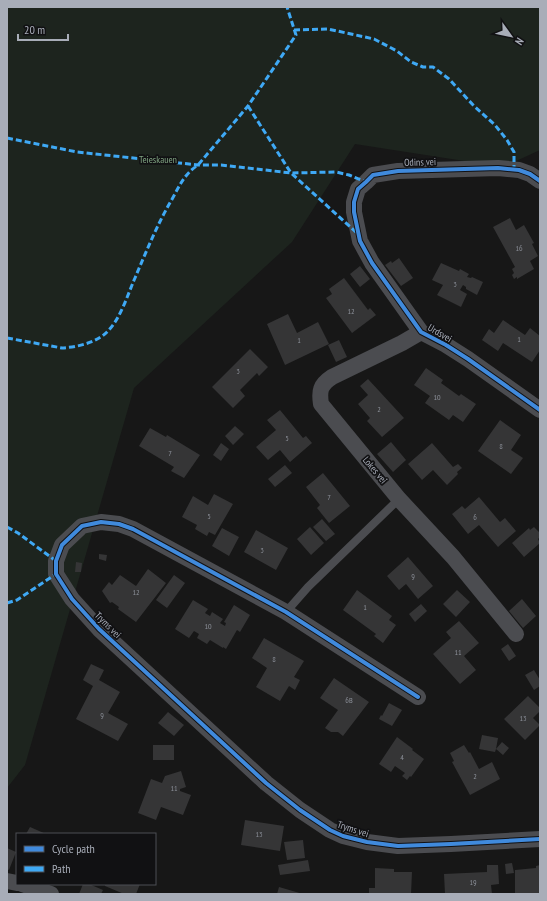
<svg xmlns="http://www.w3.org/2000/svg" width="547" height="901" viewBox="0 0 547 901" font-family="'PT Sans Narrow',sans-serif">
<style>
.green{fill:#1d241e}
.building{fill:#353536}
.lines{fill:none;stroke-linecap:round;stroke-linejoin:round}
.lane{stroke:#4b4c50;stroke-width:8}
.street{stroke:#4b4c50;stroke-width:16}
.quiet{stroke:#3fa9f5;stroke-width:3;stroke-dasharray:6 3;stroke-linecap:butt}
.cycleway-casing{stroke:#111113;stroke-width:6}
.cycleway{stroke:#408adc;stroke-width:4}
.labels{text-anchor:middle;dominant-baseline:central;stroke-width:3.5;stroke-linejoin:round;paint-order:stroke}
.number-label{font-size:8px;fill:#8b8f98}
.park-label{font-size:10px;fill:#7fa381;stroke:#111113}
.street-label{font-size:10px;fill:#a8adb8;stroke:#111113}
</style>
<rect width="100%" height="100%" fill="#171717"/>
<path class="green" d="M7,7H540V150L503,167L355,144L292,242L134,388L25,765L7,788Z"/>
<path class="building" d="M510,218L516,230L524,225L534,243L532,244L538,256L530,261L534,269L517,279V277L514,279L512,275L514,273L512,269L515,267L493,227Z
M399,258L413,278L401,286L385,265L391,261L392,263Z
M441,263L459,271L460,269L469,274L467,277L471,278L472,277L483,282L477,295L466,289V287L463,285L460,290L467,294L461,307L437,295L443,285L432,280Z
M360,266L370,279L360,287L350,274Z
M344,278L368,310L370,308L376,315L352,333L326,298L332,294L329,289Z
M288,314L297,333L318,322L329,344L285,365L267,324Z
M503,320L525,335L530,328L540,336V350L532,362L503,343L498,351L482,340L489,329L494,333Z
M339,340L347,357L336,362L328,345Z
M250,349L268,367L259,376L257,373L240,390L245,396L233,408L212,387Z
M426,368L443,380L441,383L459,396L461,394L476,404L463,422L453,415L449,420L425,403L430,396L414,385Z
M368,379L404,418L382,437L367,421L370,418L358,404L368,395L360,386Z
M280,410L303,438L306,436L312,443L290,462L280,450L268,460L256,447L276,430L267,420Z
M500,420L521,435L511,450L523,458L511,474L478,451Z
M235,426L244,434L233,445L225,436Z
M150,428L166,437L167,435L200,455L184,478L171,471L174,467L139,446Z
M391,442L406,460L393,472L377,454Z
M221,443L229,449L221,461L213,455Z
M432,443L453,467L458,464L462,468L457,472L458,474L447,485L433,470L422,480L408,464Z
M285,465L292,473L275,487L268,479Z
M323,473L350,506L329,523L317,508L320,505L306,487Z
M214,494L233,504L215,535L209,532L207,536L195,529L197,525L182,517L193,496L208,505Z
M479,497L500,522L505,518L516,531L498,547L479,525L468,534L452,514L462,506L465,509Z
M322,519L335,534L326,541L313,527Z
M310,527L324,543L311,555L297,539Z
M534,527L540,533V537L538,539L540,543L524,557L512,543L529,528L530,530Z
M222,528L239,537L229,556L212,546Z
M256,530L288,548L276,570L244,552Z
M99,554L107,555L106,561L99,559Z
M408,557L433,586L418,599L406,584L399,590L387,576Z
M76,562L82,563L81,572H75Z
M148,569L166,583L136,622L118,609L119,607L112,602L110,603L102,591L109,582L112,585L120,575L136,586Z
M174,575L185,583L167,608L156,600Z
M357,590L392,616L389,620L396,625L383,643L374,636L376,634L343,610Z
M457,590L470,602L456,617L443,604Z
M522,599L536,616L523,628L509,611Z
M193,600L208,609L205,613L210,616L212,612L223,619L220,623L225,626L226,623L224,622L234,605L250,615L240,632L237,630L226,649L223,647V648L210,640L207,644L197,638L199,634L194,631L189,638L175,629Z
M421,604L427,611L415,622L409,614Z
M459,621L479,643L464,656L476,670L460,684L433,654L451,638L446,632Z
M264,638L304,661L294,677L300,680L295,690L289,686L280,701L256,687L267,668L252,658Z
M508,644L516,656L509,661L501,649Z
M91,664L104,670L99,680L120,692L108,713L128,724L118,741L76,719L93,686L83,680Z
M534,670L540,680V686L534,690L525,675Z
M334,678L369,702L343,736L338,732H331L325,728L338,710L320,698Z
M528,696L540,708V711L533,718L540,725L525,740L504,719Z
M389,703L402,710L392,726L379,719L381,715L382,716Z
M168,712L184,725L174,736L158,723Z
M482,735L498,738L496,749L502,742L509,748L503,755L496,749L495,752L479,749Z
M397,737L413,749L412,750L424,759L411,777L410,776L407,780L402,776L405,773L395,766L391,772L379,764Z
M153,745H174V760H153Z
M464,745L469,753L470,752L479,769L492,762L500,779L470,795L452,762L454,761L450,753Z
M181,771L186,787L180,789V791L191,795L183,815L161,807L156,820L138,813L151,779L162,783L165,776Z
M245,820L284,826L280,851L241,845Z
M30,827L46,834H26Z
M303,840L305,858L287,860L284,842Z
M7,848L16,852L9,870L7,869Z
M308,860L310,871L280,875L278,865Z
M512,863L514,873L506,874L505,864Z
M487,865H498L499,884L491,885L492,894H445L444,874L487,872Z
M540,865V894H515V870L536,868V866Z
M375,868L394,869V872H412L411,894H369V888H375Z
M83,884H89L103,890L101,894H79Z
M105,884H140L136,894H124L105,886Z
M279,887L303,894H277Z"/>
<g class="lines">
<path class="lane" d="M286,612L308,587L399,499"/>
<path class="street" d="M540,181L530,174L519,170L498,168L398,171L373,175L366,182L358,189L354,202V212L360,241L372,263L421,332L446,345L468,359L540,410
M421,332L402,343L332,377C320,385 319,391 321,404L399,499L453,557L516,634
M418,697L286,612L133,529L119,524L101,522L82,526L62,545L56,561V574L72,599L99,629L266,783L300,810L330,830L343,836L367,842L398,846L451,844L540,839
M7,881L17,883
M22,884L51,894"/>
<path class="quiet" d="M294,30L328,29L374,39L397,51L411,62L423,67H433L449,79L474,106L495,125L507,140L514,152V170
M248,106L291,173L358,234
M7,138L77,152L198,165H221L291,173L336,172L349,175L366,182
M7,338L62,348C77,347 96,343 107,332C121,318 127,296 135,278C146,252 157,225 171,201C179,187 184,174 198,165L248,106L296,35L287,7
M7,527L18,533L56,561
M7,603L17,600L56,574"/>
<g class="cycleway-casing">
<path id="cycleway" d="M540,181L530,174L519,170L498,168L398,171L373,175L366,182L358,189L354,202V212L360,241L372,263L421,332L446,345L468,359L540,410
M418,697L286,612L133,529L119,524L101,522L82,526L62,545L56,561V574L72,599L99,629L266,783L300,810L330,830L343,836L367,842L398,846L451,844L540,839"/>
</g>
<use href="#cycleway" class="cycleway"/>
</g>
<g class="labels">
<g class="number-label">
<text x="519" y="248">16</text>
<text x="455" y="284">3</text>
<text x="351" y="311">12</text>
<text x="519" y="339">1</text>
<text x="299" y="340">1</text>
<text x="238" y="371">3</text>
<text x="437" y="397">10</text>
<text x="379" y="409">2</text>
<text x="287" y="438">5</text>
<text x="501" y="446">8</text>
<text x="170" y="453">7</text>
<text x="329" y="497">7</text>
<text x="209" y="516">5</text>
<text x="475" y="517">6</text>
<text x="262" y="550">3</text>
<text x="413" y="576">9</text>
<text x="136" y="592">12</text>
<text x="365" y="607">1</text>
<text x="208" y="626">10</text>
<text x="458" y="652">11</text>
<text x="274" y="659">8</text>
<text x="349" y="700">6B</text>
<text x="102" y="715">9</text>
<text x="523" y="718">13</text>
<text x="402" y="757">4</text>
<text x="475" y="776">2</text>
<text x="174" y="788">11</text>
<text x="259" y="834">13</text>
<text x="473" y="882">19</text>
</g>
<g class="park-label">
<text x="158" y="159">Teieskauen</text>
</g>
<g class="street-label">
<text transform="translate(420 162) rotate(-2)">Odins vei</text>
<text transform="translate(440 333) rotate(30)">Urdsvei</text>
<text transform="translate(375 470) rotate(50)">Lokes vei</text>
<text transform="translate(108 625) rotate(45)">Tryms vei</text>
<text transform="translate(353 829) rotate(18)">Tryms vei</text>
</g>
</g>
<rect width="547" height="901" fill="none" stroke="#a8adb8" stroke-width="16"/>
<rect x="16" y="833" width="140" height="52" fill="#111113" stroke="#4d4f55"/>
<rect x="24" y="846" width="20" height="6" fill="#408adc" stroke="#4d4f55"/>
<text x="52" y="853" font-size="12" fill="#a8adb8">Cycle path</text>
<rect x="24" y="866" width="20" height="6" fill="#3fa9f5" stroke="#4d4f55"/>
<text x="52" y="873" font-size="12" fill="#a8adb8">Path</text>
<g transform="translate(511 36) rotate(123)" stroke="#111113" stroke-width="3" paint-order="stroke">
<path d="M0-3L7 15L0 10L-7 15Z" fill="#a8adb8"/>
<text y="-6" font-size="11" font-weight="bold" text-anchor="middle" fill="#a8adb8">N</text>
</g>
<path d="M18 34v6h50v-6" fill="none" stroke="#a8adb8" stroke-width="2"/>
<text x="24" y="34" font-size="12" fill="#a8adb8" stroke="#111113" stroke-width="3" paint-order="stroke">20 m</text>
</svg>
